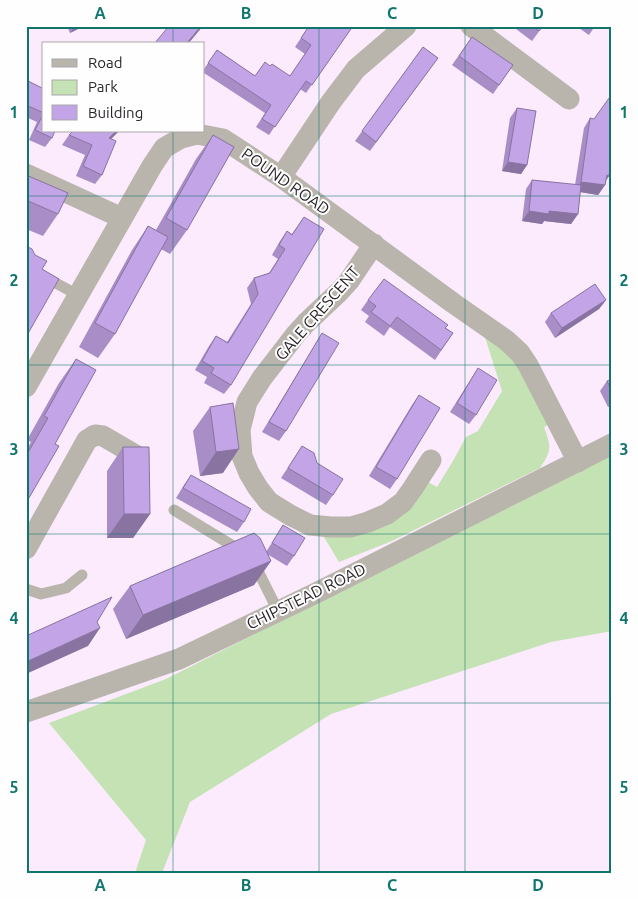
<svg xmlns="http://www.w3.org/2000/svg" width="638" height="899" viewBox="0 0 638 899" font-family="Ubuntu,sans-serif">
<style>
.green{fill:#c5e2b4}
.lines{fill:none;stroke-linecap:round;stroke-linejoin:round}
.service{stroke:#b9b5ac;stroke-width:11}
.minor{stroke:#b9b5ac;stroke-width:21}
.wall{fill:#a88dc6}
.shaded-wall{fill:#8873a1}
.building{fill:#c3a4e6;stroke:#8873a1}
.grid{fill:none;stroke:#0f766e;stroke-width:1;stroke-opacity:0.55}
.labels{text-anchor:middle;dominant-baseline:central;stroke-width:4;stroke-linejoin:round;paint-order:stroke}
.street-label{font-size:16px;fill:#2b252b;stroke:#fefefe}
.neatline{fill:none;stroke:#0f766e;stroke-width:2}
.grid-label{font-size:16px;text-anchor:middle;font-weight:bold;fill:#0f766e}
</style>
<rect width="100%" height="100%" fill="#fbebfc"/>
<path class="green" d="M485,337L508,353L519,367L548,425L544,427C551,446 552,451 540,468L392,541L339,562L324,537L428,482L437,487L453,461L466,437L478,431L502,391Z
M612,452V631L551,642L331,714L190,802L162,873H135L146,840L49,723L166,679L582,469Z"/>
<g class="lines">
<path class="service" d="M26,267L78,295
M174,510L243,552
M254,563L278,611
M26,589L41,594L66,588L82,575"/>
<path class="minor" d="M471,26L569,99
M26,174L122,218
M281,177L331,102L356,69L406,26
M374,244L349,281L339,292L306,323L296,334L262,378L247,402L240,430L242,456L249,473L258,488L269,502L290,515L310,525L331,527H351L368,522L387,514L403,502L413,488L431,460
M26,387L152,166L164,148L181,138L197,134L223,139L281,177L453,303L506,340L520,353L528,365L578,462
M26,549L87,440L95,435L103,436L139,457
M26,712L179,659L316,593L612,444"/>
</g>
<path class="wall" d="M67,26H84L70,33Z
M309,26H353L306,93L300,89L269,135L256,127L265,113L204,73V69L217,50L255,76L270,66L290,76L305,54L295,47Z
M512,26H543L532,41Z
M576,26H595L589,35Z
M472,37L513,65L493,94L452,65Z
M423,47L438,58L370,151L355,141Z
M26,80L44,89L52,138L45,147L29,140L37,122L26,117Z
M517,108L527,165L521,174L502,171L510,118Z
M590,118L594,119L609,176L606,180L605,185L598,195L580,192L578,214L571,224L544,221L542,224L522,221L526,189L532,180L575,185L584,128Z
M73,131H119L111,139L102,175L95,184L76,176L85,155L62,145L69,135Z
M213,135L187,230L170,254L161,249L115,334L98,358L79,347L132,250L148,226L156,230L196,159Z
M26,175L58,214L43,236L26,229Z
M304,217L231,385L224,394L204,383L207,377L195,370L209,346L216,336L227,342L251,304L247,288L254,278L269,273L278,259L272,255L280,241L287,231L292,234Z
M368,300L446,328L453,333L435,360L390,327L384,336L365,322L369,316L361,310Z
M606,300L599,309L555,338L545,322L551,313Z
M322,333L286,431L279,441L262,432L316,343Z
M76,359L55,444L26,503V451L31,442L27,440L59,383Z
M478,368L476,415L469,424L450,412Z
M612,379V406L608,407L600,391L607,381Z
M419,395L397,479L390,489L369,476L412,405Z
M210,407L223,473L200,476L193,431Z
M302,446L333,495L326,505L281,478Z
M123,447L150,514L133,538H107V471Z
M191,475L244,522L237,532L176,498L184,485Z
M283,525L294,556L287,566L267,554L271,561L254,585L126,639L113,609L130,586L266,552Z"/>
<path class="shaded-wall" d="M75,26H84L70,33Z
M201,26H203L188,44H186Z
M116,131H119L102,148L109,138Z
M508,162L527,165L521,174L502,171Z
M607,175L609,176L603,185H605L598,195L574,191L581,182Z
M529,211H549L578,214L571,224L544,221L542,224L522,221Z
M606,300L599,309L555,338L562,328Z
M239,449L223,473L200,476L216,452Z
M124,514H150L133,538H107Z
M271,561L254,585L126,639L143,615Z
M100,628L88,646L26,674V662Z"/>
<path class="building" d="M169,26H201L186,44H184L181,42L179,44H154Z
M309,26H353L312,85L306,81L275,127L262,119L271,105L208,63L217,50L255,76L265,62L270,66L272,64L290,76L311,45L301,38Z
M532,26H543L539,31Z
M472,37L513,65L499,85L459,56Z
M423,47L438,58L376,142L362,131Z
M26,80L44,89V131H55L52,138L35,130L44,113L26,105Z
M612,94V154L609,176L607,175L605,185L581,182L590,118L594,119Z
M517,108L536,111L527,165L508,162Z
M73,131H116L109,138L116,141L102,175L83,166L92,145L69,135Z
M213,135L234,147L187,230L166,218Z
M26,175L68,193L58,214L26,200Z
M532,180L581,185L578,214L549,211V214L529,211Z
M304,217L324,229L231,385L211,373L214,368L202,361L216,336L228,343L258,294L254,278L270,273L285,249L279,245L287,231L292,235Z
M148,226L168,237L115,334L95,323Z
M26,246L32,249L35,255L47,261L42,269L59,279L26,337Z
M384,279L448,325L445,328L453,333L441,350L397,317L390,326L371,312L376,306L368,300Z
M595,284L606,300L562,328L551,313Z
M322,333L339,343L286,431L269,422Z
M76,359L96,370L55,444L59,446L26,503V456L48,418L44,416Z
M478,368L497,380L476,415L457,403Z
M612,379V391L607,381Z
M419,395L440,408L397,479L376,467Z
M233,403L239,449L216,452L210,407Z
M302,446L314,453L317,463L343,479L333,495L288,468Z
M123,447H149L150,514H124Z
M191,475L251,509L244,522L183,488Z
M283,525L305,538L294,556L272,543Z
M254,533L260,538L271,561L143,615L130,586Z
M112,597L97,622L100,628L26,662V636Z"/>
<path class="grid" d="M173,26V44M319,26V873M465,26V873M173,131V873M26,196H612M26,365H612M26,534H612M26,703H612"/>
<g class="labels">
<g class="street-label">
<text transform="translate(286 181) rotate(35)">POUND ROAD</text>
<text transform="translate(317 313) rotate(-49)">GALE CRESCENT</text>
<text transform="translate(306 596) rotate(-26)">CHIPSTEAD ROAD</text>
</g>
</g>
<rect width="638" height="899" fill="none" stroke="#fefefe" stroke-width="55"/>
<rect x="42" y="42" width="162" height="90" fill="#fefefe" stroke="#aaa7aa"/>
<rect x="52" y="59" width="25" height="8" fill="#b9b5ac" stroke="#aaa7aa"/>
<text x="88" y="68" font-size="15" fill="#2b252b">Road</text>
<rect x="52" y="80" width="25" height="15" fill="#c5e2b4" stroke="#aaa7aa"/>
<text x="88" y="92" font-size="15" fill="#2b252b">Park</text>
<rect x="52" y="105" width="25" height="15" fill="#c3a4e6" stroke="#aaa7aa"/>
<text x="88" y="118" font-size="15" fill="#2b252b">Building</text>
<rect x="28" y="28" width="582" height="844" class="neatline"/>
<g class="grid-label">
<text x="100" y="19">A</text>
<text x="246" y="19">B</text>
<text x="392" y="19">C</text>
<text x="538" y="19">D</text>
<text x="14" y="118">1</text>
<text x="624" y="118">1</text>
<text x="14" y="286">2</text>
<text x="624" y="286">2</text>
<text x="14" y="455">3</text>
<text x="624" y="455">3</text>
<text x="14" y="624">4</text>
<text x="624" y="624">4</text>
<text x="14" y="793">5</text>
<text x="624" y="793">5</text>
<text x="100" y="891">A</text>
<text x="246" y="891">B</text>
<text x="392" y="891">C</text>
<text x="538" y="891">D</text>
</g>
</svg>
